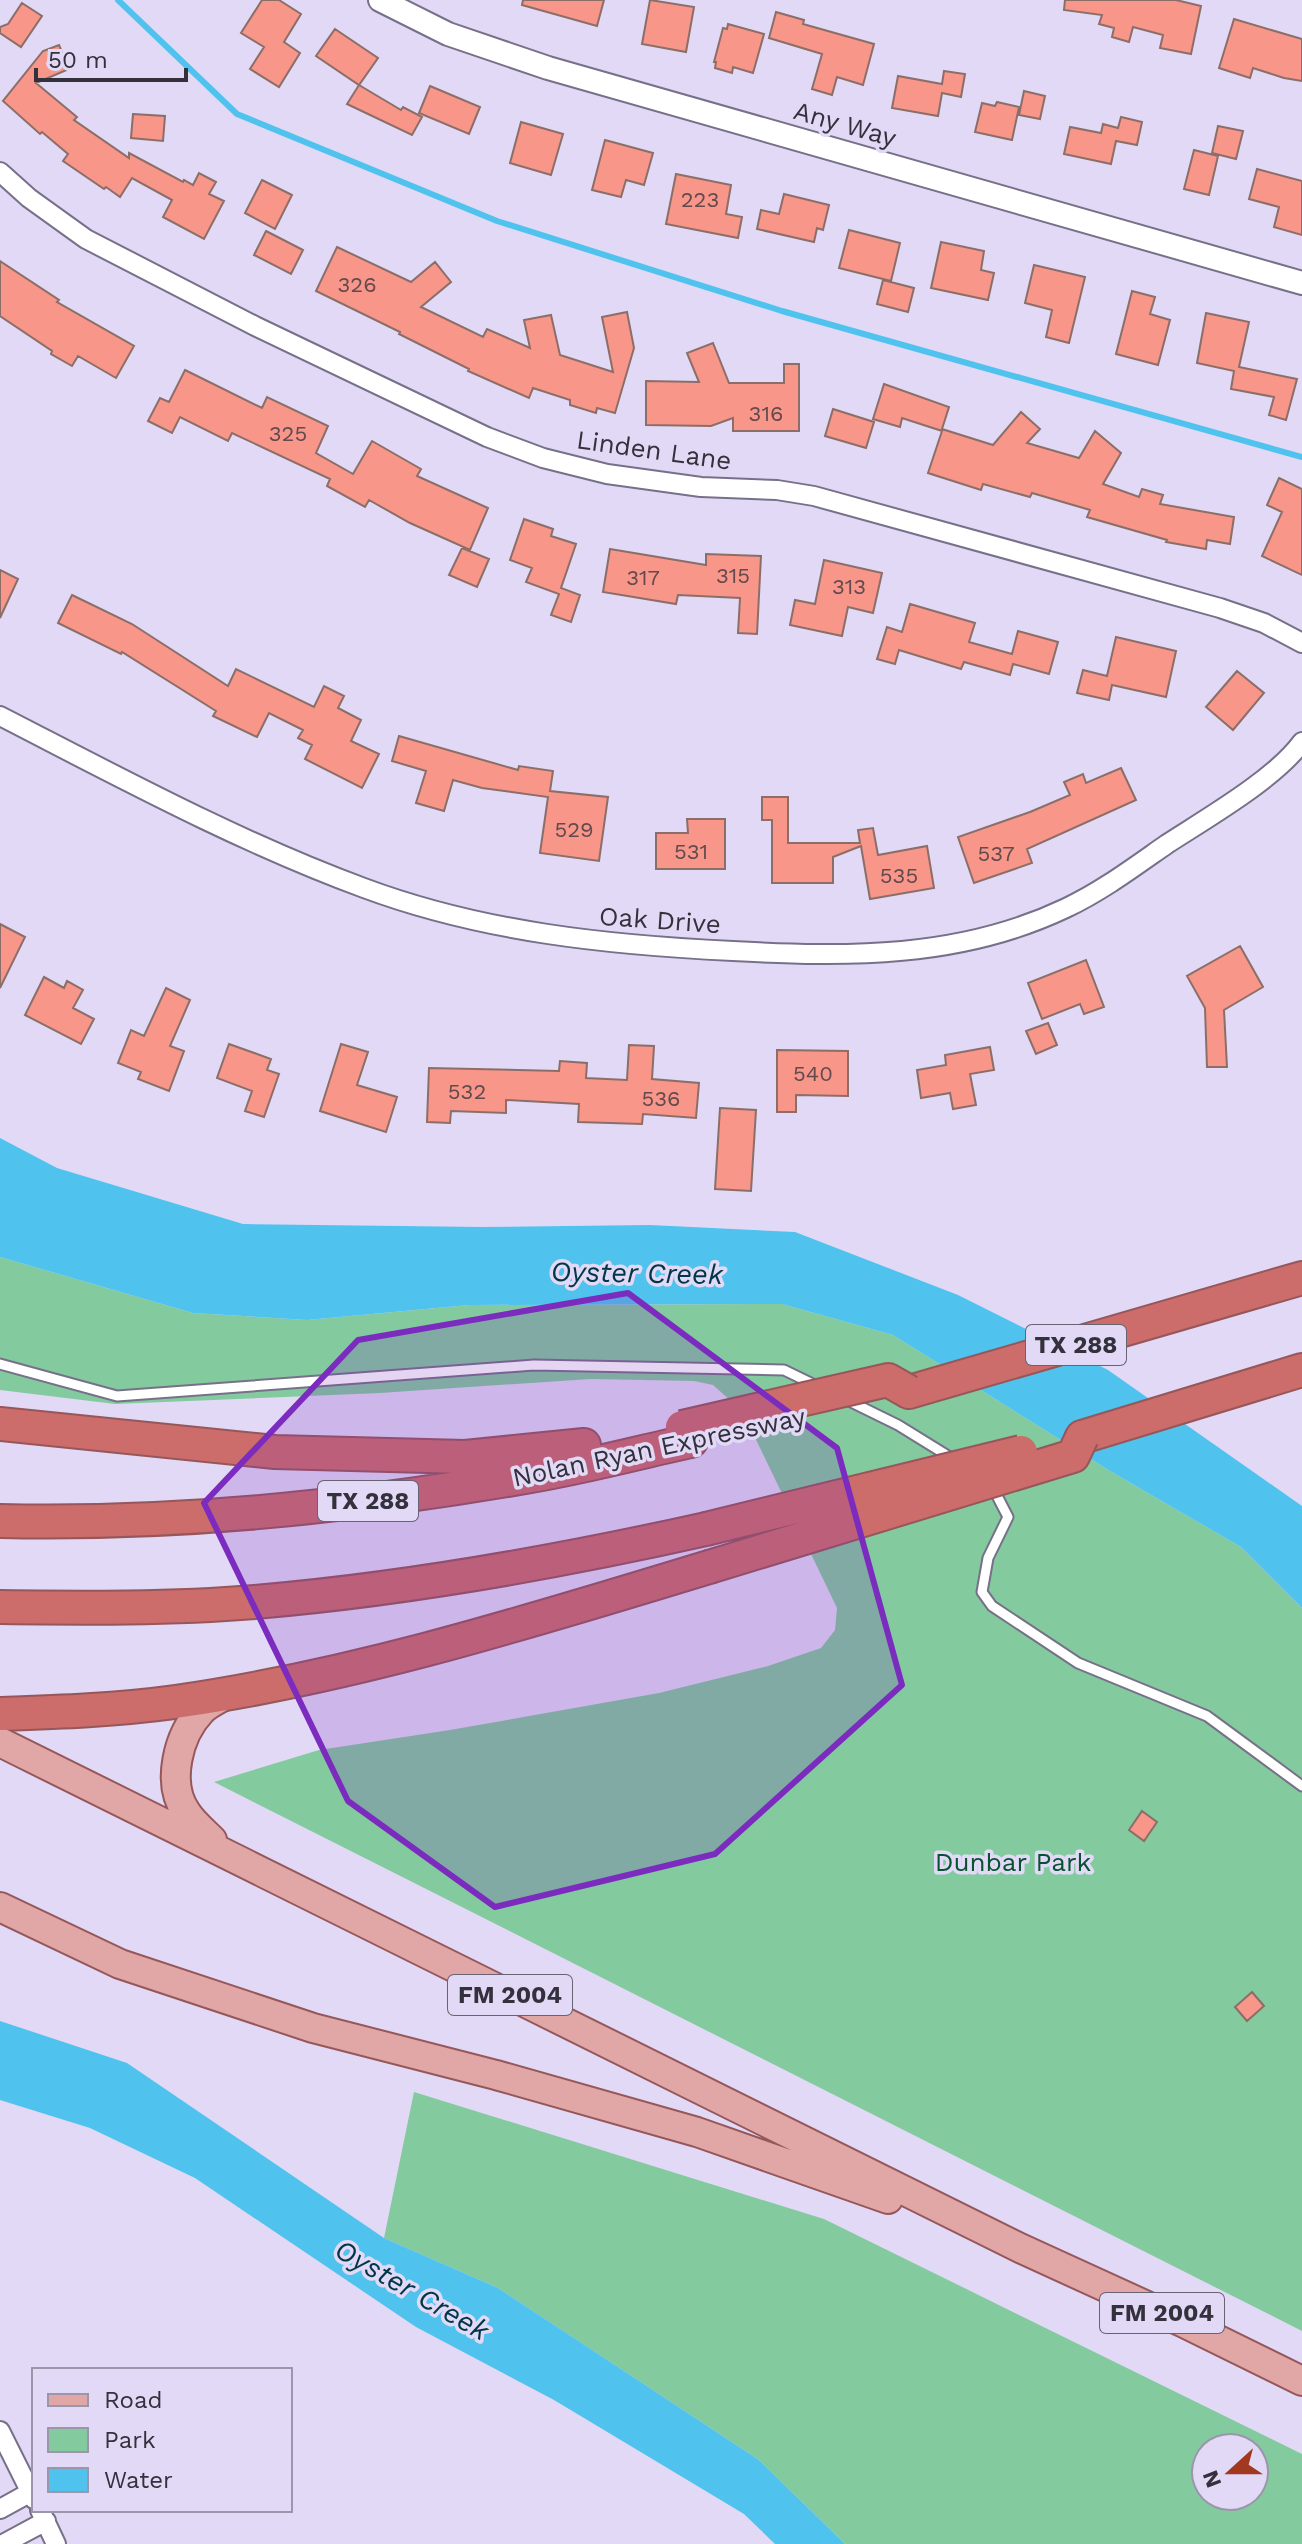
<svg xmlns="http://www.w3.org/2000/svg" width="1302" height="2544" viewBox="0 0 1302 2544" font-family="'Work Sans',sans-serif">
<style>
.green{fill:#84ca9f;fill-rule:evenodd}
.water{fill:#4fc3ed}
.lines{fill:none;stroke-linecap:round;stroke-linejoin:round}
.stream{stroke:#4fc3ed;stroke-width:6}
.building{fill:#f79689;stroke:#8c6e69;stroke-width:2}
.service-casing{stroke:#777089;stroke-width:13}
.minor-casing{stroke:#777089;stroke-width:22}
.tertiary-casing{stroke:#777089;stroke-width:26}
.primary-casing{stroke:#96575a;stroke-width:32}
.motorway-casing{stroke:#96575a;stroke-width:36}
.service{stroke:#fff;stroke-width:9}
.minor{stroke:#fff;stroke-width:18}
.tertiary{stroke:#fff;stroke-width:22}
.primary{stroke:#e0a7a6;stroke-width:28}
.motorway{stroke:#cc6c6b;stroke-width:32}
.motorway-bridge-casing{stroke:#96575a;stroke-width:36;stroke-linecap:butt}
.motorway-bridge{stroke:#cc6c6b;stroke-width:32}
.marked{fill:#7b2cbf;fill-opacity:0.2;stroke:#7b2cbf;stroke-width:6;stroke-linejoin:round}
.labels{text-anchor:middle;dominant-baseline:central;stroke-width:7;stroke-linejoin:round;paint-order:stroke}
.number-label{font-size:22px;fill:#644a4e}
.shield{fill:#e1d9f6;stroke:#676373;stroke-width:2}
.shield-label{font-size:24px;font-weight:bold;fill:#33313b}
.street-label{font-size:26px;fill:#33313b;stroke:#e1d9f6}
.park-label{font-size:26px;fill:#07522f;stroke:#e1d9f6}
.water-label{font-size:28px;font-style:italic;fill:#003748;stroke:#e1d9f6}
</style>
<rect width="100%" height="100%" fill="#e1d9f6"/>
<path class="green" d="M0,1257L193,1313L307,1320L469,1305L782,1304L893,1335L1110,1471L1241,1547L1302,1608V2331L214,1782L319,1750L450,1730L659,1693L768,1666L821,1648L835,1630L837,1608L749,1425L731,1401L713,1385L694,1381L591,1379L380,1393L115,1404L0,1390Z
M414,2092L824,2219L1302,2454V2544H845L759,2460L498,2288L384,2238ZM1206,2448H1254V2496H1206Z"/>
<path class="water" d="M0,1138L57,1168L243,1224L482,1227L650,1225L795,1232L958,1295L1108,1370L1302,1506V1608L1241,1547L1110,1471L893,1335L782,1304L469,1305L307,1320L193,1313L0,1257Z
M0,2021L127,2063L384,2238L498,2288L759,2460L845,2544H775L744,2514L554,2400L416,2327L195,2178L90,2128L0,2100Z"/>
<g class="lines">
<path class="stream" d="M118,0L237,114L497,221L782,311L1302,457"/>
</g>
<path class="building" d="M262,0H279L301,14L284,42L300,53L279,87L250,69L264,47L241,33Z
M523,0H604L597,26L522,5Z
M650,0L694,7L686,52L642,44Z
M1065,0H1176L1201,6L1191,54L1160,48L1163,35L1133,27L1129,42L1112,37L1114,28L1099,24L1102,15L1064,10Z
M22,3L42,16L21,47L0,33V27L8,24Z
M776,12L804,20L803,24L874,44L863,85L837,77L832,95L812,89L822,54L769,38Z
M1234,19L1302,39V81L1284,78L1253,68L1250,78L1219,68Z
M728,24L764,34L753,73L733,67L732,73L715,68L716,62H714L723,28L727,29Z
M335,29L378,58L359,85L316,56Z
M59,45L69,69L36,83L77,117L74,120L129,158V153L183,182L184,180L193,185L199,173L216,182L209,194L224,201L204,239L163,217L172,200L132,178L120,197L106,187L104,189L63,161L68,154L42,132L40,134L3,101L43,51Z
M944,71L965,74L961,97L942,93L938,116L892,108L898,76L942,84Z
M359,85L401,110L403,107L422,117L412,135L347,104Z
M430,86L480,107L469,134L419,113Z
M1024,91L1045,96L1040,119L1019,115Z
M997,102L1019,107L1012,140L975,132L982,103L995,106Z
M133,114L165,116L163,141L131,138Z
M1121,117L1142,122L1137,145L1116,141L1111,164L1064,154L1070,127L1101,133L1103,124L1118,128Z
M521,122L563,134L551,175L510,163Z
M1218,126L1243,131L1236,159L1212,153Z
M605,140L653,153L644,185L626,180L621,197L592,190Z
M1194,150L1218,156L1209,195L1184,189Z
M1257,169L1302,181V235L1274,227L1279,207L1249,199Z
M676,174L731,185L726,214L742,217L738,238L666,224Z
M262,180L292,195L275,229L245,213Z
M784,194L829,205L823,230L817,228L814,242L757,229L761,210L779,214Z
M849,230L900,243L891,281L839,268Z
M266,231L303,250L291,274L254,255Z
M941,242L984,251L981,270L994,273L988,300L931,288Z
M337,247L411,282L435,262L451,282L421,307L483,337L487,329L530,348L524,320L551,315L560,355L613,372L602,317L627,312L634,348L615,413L597,408L596,413L570,405V400L533,388L529,398L468,371L469,369L399,334L400,332L316,291Z
M0,261L59,300L57,302L134,346L116,378L78,356L72,366L51,354L52,351L0,316Z
M1034,265L1085,277L1069,343L1046,337L1052,310L1025,303Z
M883,280L914,288L908,312L877,304Z
M1132,291L1155,297L1150,314L1170,320L1158,365L1116,354Z
M1206,313L1249,322L1239,367L1297,379L1286,420L1269,415L1274,397L1231,389L1234,371L1197,363Z
M713,343L729,383H784V364H799V431H733V418L711,426L646,425V381L699,382L687,353Z
M185,370L262,408L267,397L328,426L316,453L353,474L372,441L421,469L417,476L488,508L470,550L410,523L369,500L365,507L327,486L330,479L232,433L228,441L180,417L172,433L148,421L160,398L169,402Z
M884,384L949,407L942,429L993,445L1021,412L1040,429L1027,443L1079,458L1095,431L1121,453L1103,484L1139,497L1142,489L1163,495L1160,504L1234,517L1230,544L1207,540L1206,549L1166,542L1167,540L1087,517L1090,510L1032,493L1030,497L983,484L981,490L928,473L942,431L902,418L900,427L873,419Z
M833,409L874,422L866,448L825,436Z
M1279,478L1302,489V575L1262,556L1282,512L1267,505Z
M524,519L553,529L551,536L576,544L561,588L580,595L571,622L551,615L559,594L526,582L532,568L510,560Z
M462,548L489,559L477,587L449,575Z
M610,549L706,565V554L761,556L757,634L738,633L740,598L678,595L676,604L603,592Z
M824,560L882,573L873,613L848,607L842,636L790,625L795,600L815,604Z
M0,570L18,579L0,618Z
M72,595L132,624L228,686L236,669L314,707L324,686L344,696L338,708L361,720L351,741L379,754L362,788L305,759L312,745L298,738L303,730L269,713L257,737L213,716L216,711L122,652L121,654L58,623Z
M910,604L975,623L969,642L1012,654L1018,631L1058,642L1049,674L1013,664L1010,675L964,662L961,669L899,650L895,664L877,659L887,627L902,632Z
M1116,637L1176,651L1166,697L1112,685L1109,700L1077,693L1083,670L1107,676Z
M1237,671L1264,693L1233,730L1206,707Z
M399,736L518,770L519,766L553,771L550,791L608,797L599,861L540,853L548,797L482,788L453,780L444,811L416,803L426,771L392,761Z
M1121,768L1136,800L1027,849L1032,863L974,883L958,837L1030,812L1070,795L1064,782L1083,774L1086,783Z
M762,797H788V843H860L858,830L873,828L878,855L927,846L934,888L870,899L861,846L833,857V883H772V820H762Z
M687,819H725V869H656V833H688Z
M0,924L25,937L0,988Z
M1240,946L1263,987L1224,1010L1227,1067H1207L1205,1008L1187,976Z
M1086,960L1104,1007L1084,1014L1080,1004L1042,1019L1028,983Z
M44,977L64,988L67,981L83,990L73,1008L94,1019L81,1044L25,1015Z
M166,988L190,1000L170,1046L184,1051L169,1091L138,1079L141,1072L118,1063L131,1030L144,1036Z
M1048,1023L1057,1045L1036,1054L1026,1031Z
M229,1044L271,1059L267,1070L279,1074L264,1117L245,1111L252,1091L217,1078Z
M341,1044L368,1052L357,1085L397,1097L386,1132L320,1111Z
M629,1045L654,1046L652,1079L699,1083L696,1118L643,1114L642,1124L578,1122L579,1104L506,1100V1113L451,1111L450,1123L427,1122L429,1068L559,1071L560,1061L587,1063L586,1078L627,1080Z
M990,1047L994,1070L970,1074L976,1105L953,1109L950,1093L921,1098L917,1070L946,1065L945,1055Z
M777,1050L848,1051V1096L796,1095V1112H777Z
M720,1108L756,1110L751,1191L715,1189Z
M1142,1811L1157,1822L1144,1841L1129,1830Z
M1252,1992L1264,2006L1247,2021L1235,2007Z"/>
<g class="lines">
<g class="service-casing">
<path id="service" d="M0,1364L117,1396L534,1365L784,1370L819,1387
M847,1400L898,1425L953,1459
M993,1488L1008,1517L988,1558L982,1592L992,1606L1078,1663L1207,1716L1302,1786"/>
</g>
<g class="minor-casing">
<path id="minor" d="M0,172L29,198L86,239L255,326L487,437L543,458L607,474L701,487L777,490L814,496L1220,608L1264,623L1302,643
M0,716C117,776 241,843 364,888C482,932 608,945 733,951C847,957 959,959 1066,908C1102,891 1134,867 1167,844C1207,818 1275,779 1302,742
M0,2431L34,2499
M0,2509L31,2492
M40,2510L56,2544
M3,2544L46,2521"/>
</g>
<g class="tertiary-casing">
<path id="tertiary" d="M380,0L448,34L548,68L1302,283"/>
</g>
<g class="primary-casing">
<path id="primary" d="M0,1742L1020,2248L1182,2322L1302,2381
M212,1840C203,1831 192,1822 186,1812C166,1783 178,1735 201,1711C207,1704 219,1699 227,1694
M0,1907L120,1964L313,2028L496,2075L697,2132L888,2199"/>
</g>
<g class="motorway-casing">
<path id="motorway" d="M909,1392L1302,1278
M0,1424L275,1452L465,1457L584,1445
M1082,1437L1302,1370
M0,1521C176,1525 352,1507 525,1477C581,1468 636,1453 691,1441
M0,1607C85,1608 170,1609 255,1602C407,1589 558,1562 706,1529
M0,1714C58,1712 117,1710 175,1702C357,1676 534,1620 709,1567"/>
</g>
<use href="#service" class="service"/>
<use href="#minor" class="minor"/>
<use href="#tertiary" class="tertiary"/>
<use href="#primary" class="primary"/>
<use href="#motorway" class="motorway"/>
<g class="motorway-bridge-casing">
<path id="motorway-bridge" d="M682,1427L888,1380L909,1392
M706,1529L1021,1452
M709,1567L1073,1456L1082,1437"/>
</g>
<use href="#motorway-bridge" class="motorway-bridge"/>
</g>
<path class="marked" d="M628,1293L837,1448L902,1685L715,1854L495,1907L348,1801L204,1503L358,1340Z"/>
<g class="labels">
<g class="number-label">
<text x="700" y="199">223</text>
<text x="357" y="284">326</text>
<text x="766" y="413">316</text>
<text x="288" y="433">325</text>
<text x="733" y="575">315</text>
<text x="643" y="577">317</text>
<text x="849" y="586">313</text>
<text x="574" y="829">529</text>
<text x="691" y="851">531</text>
<text x="996" y="853">537</text>
<text x="899" y="875">535</text>
<text x="813" y="1073">540</text>
<text x="467" y="1091">532</text>
<text x="661" y="1098">536</text>
</g>
<g class="shield">
<rect x="1026" y="1325" width="100" height="40" rx="6"/>
<rect x="318" y="1481" width="100" height="40" rx="6"/>
<rect x="448" y="1975" width="124" height="40" rx="6"/>
<rect x="1100" y="2293" width="124" height="40" rx="6"/>
</g>
<g class="shield-label">
<text x="1076" y="1345">TX 288</text>
<text x="368" y="1501">TX 288</text>
<text x="510" y="1995">FM 2004</text>
<text x="1162" y="2313">FM 2004</text>
</g>
<g class="street-label">
<text transform="translate(845 124) rotate(16)">Any Way</text>
<text transform="translate(654 450) rotate(8)">Linden Lane</text>
<text transform="translate(660 920) rotate(4)">Oak Drive</text>
<text transform="translate(659 1447) rotate(-12)">Nolan Ryan Expressway</text>
</g>
<g class="park-label">
<text x="1013" y="1862">Dunbar Park</text>
</g>
<g class="water-label">
<text transform="translate(637 1273) rotate(1)">Oyster Creek</text>
<text transform="translate(412 2290) rotate(30)">Oyster Creek</text>
</g>
</g>
<rect x="32" y="2368" width="260" height="144" fill="#e1d9f6" stroke="#9b96ab" stroke-width="2"/>
<rect x="48" y="2394" width="40" height="12" fill="#e0a7a6" stroke="#9b96ab" stroke-width="2"/>
<text x="104" y="2408" font-size="24" fill="#33313b">Road</text>
<rect x="48" y="2428" width="40" height="24" fill="#84ca9f" stroke="#9b96ab" stroke-width="2"/>
<text x="104" y="2448" font-size="24" fill="#33313b">Park</text>
<rect x="48" y="2468" width="40" height="24" fill="#4fc3ed" stroke="#9b96ab" stroke-width="2"/>
<text x="104" y="2488" font-size="24" fill="#33313b">Water</text>
<g transform="translate(1230 2472) rotate(249)"><circle r="38" fill="#e1d9f6" stroke="#9b96ab" stroke-width="2"/>
<path d="M0-6L14 30L0 20L-14 30Z" fill="#a1381f"/>
<text y="-12" font-size="22" font-weight="bold" text-anchor="middle" fill="#33313b">N</text>
</g>
<path d="M36 68v12h150v-12" fill="none" stroke="#33313b" stroke-width="4"/>
<text x="48" y="68" font-size="24" fill="#33313b" stroke="#e1d9f6" stroke-width="6" paint-order="stroke">50 m</text>
</svg>
